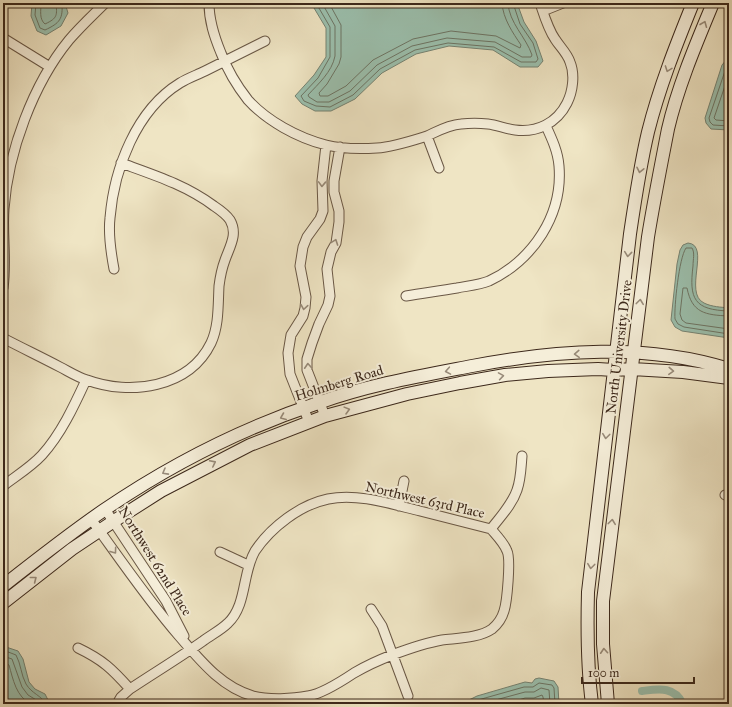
<svg xmlns="http://www.w3.org/2000/svg" width="732" height="707" viewBox="0 0 732 707" font-family="'IM FELL Great Primer',serif">
<style>
.water{fill:#9bc0ae;stroke:#758373}
.lines{fill:none;stroke-linecap:round;stroke-linejoin:round}
.shore{stroke:#6c7464;stroke-width:1}
.canal{stroke:#9bc0ae;stroke-width:8}
.street-casing{stroke:#695745;stroke-width:11}
.secondary-casing{stroke:#3c281b;stroke-width:14}
.street{stroke:#f5eed9;stroke-width:9}
.secondary{stroke:#f5eed9;stroke-width:12}
.oneway{stroke:#988b7a}
.labels{text-anchor:middle;dominant-baseline:central;stroke-width:4;stroke-linejoin:round;paint-order:stroke}
.street-label{font-size:14px;fill:#3c281b;stroke:#f5eed9}
</style>
<rect width="100%" height="100%" fill="#efe5c4"/>
<filter id="stains"><feTurbulence type="fractalNoise" baseFrequency=".005" numOctaves="4"/><feColorMatrix values="0 0 0 0 .2 0 0 0 0 .09 0 0 0 0 .02 0 0 0 .5 -.17"/></filter>
<radialGradient id="worn" r=".72"><stop offset=".6" stop-color="#630" stop-opacity="0"/><stop offset="1" stop-color="#630" stop-opacity=".3"/></radialGradient>
<path class="water" d="M32,3H65L68,13L61,26L46,35L37,31L31,16Z
M311,3H517L524,22L536,41L543,61L538,67H520L493,50L449,46L416,54L382,73L355,99L331,111H315L302,104L295,96L314,75L326,57V28Z
M727,59H729V130L711,129L706,123L705,118L722,65Z
M688,243C711,245 683,293 704,303C712,307 721,307 729,308V338L682,331L675,327L671,320L677,264L680,250L683,245Z
M3,646L18,651L23,659L29,682L35,689L45,694L50,704H3Z
M539,678L554,681L558,687L559,704H467L469,700L477,696L525,682L532,683L535,679Z"/>
<g class="lines">
<path class="shore" d="M36,3L35,15L40,28L45,30C60,23 63,19 62,3
M41,3C41,11 39,19 45,24C58,18 57,15 56,3
M316,3L330,27V57L318,78L301,96L304,101L316,106L330,107L353,95L380,69L415,50L448,43L494,47L521,62H536L538,59L533,43L520,24L513,3
M322,3L335,26V56C332,72 318,84 308,95L309,97L317,102H329L350,91L377,65L412,46L447,38L495,42L522,57H531L532,55C526,37 509,23 508,3
M329,3L341,25V57L339,64L327,84L319,93L320,96H328L346,86L373,60L413,39L451,31L496,36L520,48L521,45C513,33 503,19 502,3
M729,64L726,68L709,118L710,122L713,125L729,126
M729,74L714,118L716,120L729,121
M729,311C694,310 689,299 693,266C693,259 695,253 692,248H686C679,258 674,307 675,319L678,324L684,327L729,334
M729,316C705,315 692,313 687,288H683L680,314L682,320L686,323L729,329
M3,650L16,655C21,664 21,675 26,684C32,694 41,695 46,704
M3,656L12,659L22,687L28,695L38,701L40,704
M3,662L9,665C13,679 16,697 31,704
M471,704L478,700L524,687H533L539,683L552,685L554,688L555,704
M481,704L525,692H534L541,688L549,690L550,704
M506,704L525,698H534L542,695L543,697L544,704"/>
<path class="canal" d="M642,691C659,689 674,686 683,704"/>
<g class="street-casing">
<path id="street" d="M209,3C209,21 214,36 221,53C227,69 237,86 248,100C267,121 298,138 326,145C342,149 360,149 377,148C393,147 411,141 427,136C438,131 448,125 461,124C470,123 479,123 488,124C497,125 506,129 515,130C537,133 557,123 567,103C573,91 575,74 570,62C567,53 560,47 555,39C548,29 544,15 540,3
M543,11L563,3
M3,38L50,67
M427,136L439,168
M114,269C111,253 108,235 110,218C114,169 136,110 180,83C188,78 197,75 205,71C225,61 245,51 265,41
M3,288C7,261 2,235 4,209C8,152 33,84 69,40C80,27 93,15 105,3
M406,296C423,293 440,291 457,288C467,286 479,285 489,281C533,260 563,215 559,166C558,152 552,139 546,126
M3,338C22,348 41,357 60,367C68,371 77,377 87,380C130,396 189,388 211,343C219,326 218,305 219,286C220,278 222,268 225,260C230,246 238,234 230,220C226,214 220,210 214,206C186,185 154,175 121,163
M325,416L307,370V359L312,343L319,324L328,305L330,296L327,269L331,252L336,243L339,222V211L334,192V181L340,147
M309,422L290,374L288,353L291,335L303,316L305,308L306,297L300,266L303,247L307,237L320,219L323,211L322,181L326,145
M3,486C16,476 31,467 42,455C61,434 74,406 86,380
M725,495L729,496
M399,506L404,481
M105,509L166,601L184,636
M91,519C120,559 147,599 179,636C200,660 221,687 253,696C268,700 293,699 308,696C322,694 342,681 354,673C366,666 379,660 392,655C408,649 425,643 442,640C458,638 479,638 492,629C498,624 502,618 504,611C507,602 511,559 507,551C504,543 497,536 491,529
M491,529C500,517 512,505 517,490C521,479 521,467 522,456
M220,552L248,565
M371,609L382,626L408,696
M78,648C103,660 112,669 130,689
M117,704L121,697L130,689C154,673 179,658 203,641C211,635 221,630 228,623C247,605 242,573 255,551C271,527 300,505 328,499C358,493 391,504 420,511C444,517 467,523 491,529"/>
</g>
<g class="secondary-casing">
<path id="secondary" d="M3,586C36,560 69,534 104,510C170,465 243,428 318,403C368,385 420,376 472,366C556,350 646,343 729,369
M3,603L72,549L114,521L161,491L250,445L325,416L407,394L460,383L505,375L548,371L598,369L613,370L632,369L683,372L729,378
M592,704C587,666 587,629 588,592L630,234C635,200 640,166 648,132C659,88 676,45 693,3
M608,704L603,644V601L648,237C654,200 661,165 668,129C678,86 696,44 713,3"/>
</g>
<use href="#street" class="street"/>
<use href="#secondary" class="secondary"/>
</g>
<defs><path id="oneway-chevron" d="M-2-3.5L2.5 0L-2 3.5" fill="none" stroke-width="1.6" stroke-linecap="round" stroke-linejoin="round"/></defs>
<g class="oneway">
<use href="#oneway-chevron" transform="translate(704 24) rotate(-68)"/>
<use href="#oneway-chevron" transform="translate(668 69) rotate(110)"/>
<use href="#oneway-chevron" transform="translate(640 170) rotate(102)"/>
<use href="#oneway-chevron" transform="translate(322 184) rotate(92)"/>
<use href="#oneway-chevron" transform="translate(335 242) rotate(-70)"/>
<use href="#oneway-chevron" transform="translate(628 254) rotate(96)"/>
<use href="#oneway-chevron" transform="translate(640 302) rotate(-83)"/>
<use href="#oneway-chevron" transform="translate(304 307) rotate(99)"/>
<use href="#oneway-chevron" transform="translate(577 354) rotate(177)"/>
<use href="#oneway-chevron" transform="translate(308 366) rotate(-94)"/>
<use href="#oneway-chevron" transform="translate(448 371) rotate(170)"/>
<use href="#oneway-chevron" transform="translate(671 371) rotate(3)"/>
<use href="#oneway-chevron" transform="translate(501 376) rotate(-9)"/>
<use href="#oneway-chevron" transform="translate(347 410) rotate(-15)"/>
<use href="#oneway-chevron" transform="translate(283 417) rotate(158)"/>
<use href="#oneway-chevron" transform="translate(606 436) rotate(97)"/>
<use href="#oneway-chevron" transform="translate(213 463) rotate(-27)"/>
<use href="#oneway-chevron" transform="translate(165 472) rotate(151)"/>
<use href="#oneway-chevron" transform="translate(612 522) rotate(-83)"/>
<use href="#oneway-chevron" transform="translate(114 551) rotate(54)"/>
<use href="#oneway-chevron" transform="translate(591 566) rotate(97)"/>
<use href="#oneway-chevron" transform="translate(34 579) rotate(-38)"/>
<use href="#oneway-chevron" transform="translate(604 651) rotate(-94)"/>
</g>
<g class="labels">
<g class="street-label">
<text transform="translate(619 347) rotate(-83)">North University Drive</text>
<text transform="translate(339 383) rotate(-17)">Holmberg Road</text>
<text transform="translate(425 500) rotate(13)">Northwest 63rd Place</text>
<text transform="translate(155 561) rotate(58)">Northwest 62nd Place</text>
</g>
</g>
<rect width="732" height="707" fill="none" stroke="#efe5c4" stroke-width="16"/>
<rect x="4" y="4" width="724" height="699" fill="none" stroke="#3c281b" stroke-width="2"/>
<rect x="8" y="8" width="716" height="691" fill="none" stroke="#3c281b"/>
<path d="M582 677v6h112v-6" fill="none" stroke="#3c281b" stroke-width="2"/>
<text x="588" y="677" font-size="12" fill="#3c281b" stroke="#f5eed9" stroke-width="3" paint-order="stroke">100 m</text>
<rect width="100%" height="100%" filter="url(#stains)"/>
<rect width="100%" height="100%" fill="url(#worn)"/>
</svg>
